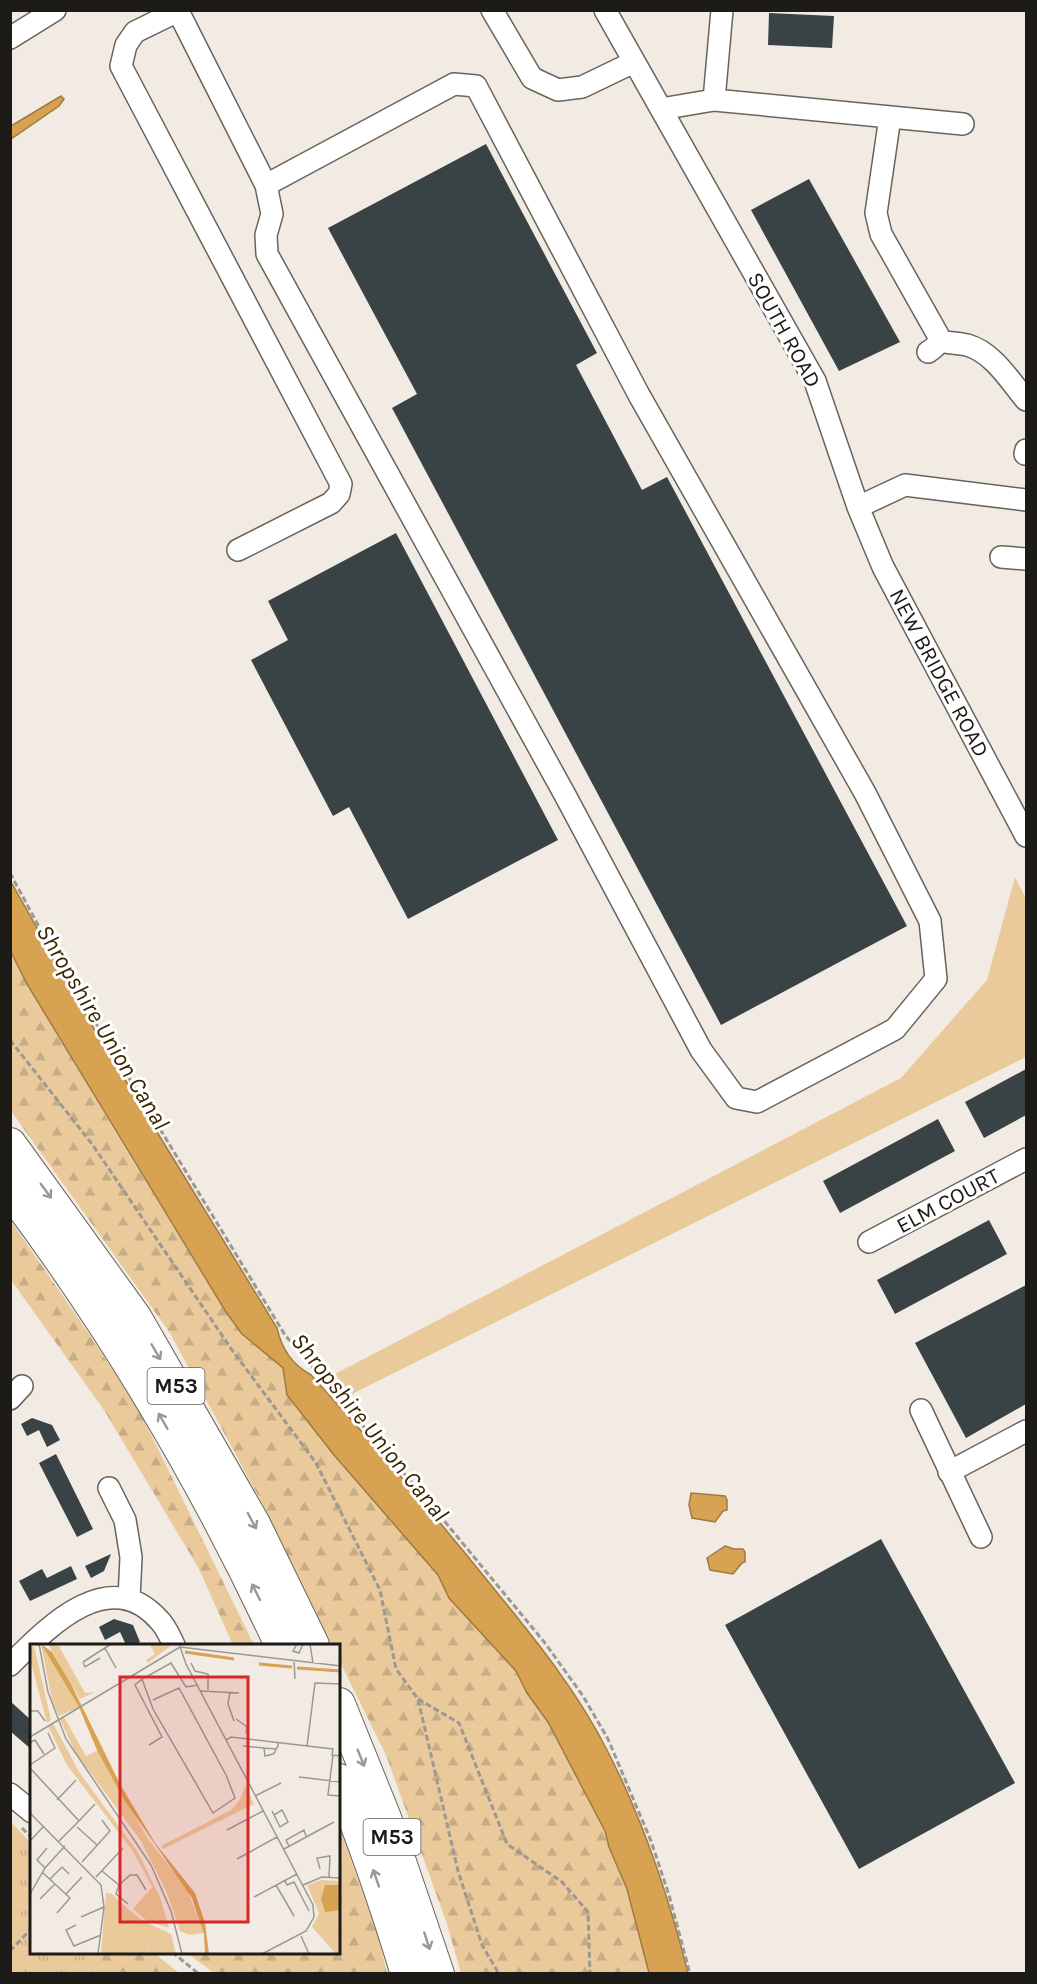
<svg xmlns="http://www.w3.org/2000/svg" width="1037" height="1984" viewBox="0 0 1037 1984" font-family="Karla,sans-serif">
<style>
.green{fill:#eac99b}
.forest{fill:url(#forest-firs)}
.park{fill:url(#park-tufts)}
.water{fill:#d7a252;stroke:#9f7a41;stroke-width:1.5}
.building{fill:#394345}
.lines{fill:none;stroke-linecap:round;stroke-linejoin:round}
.minor-casing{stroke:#68635c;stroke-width:24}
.highway-casing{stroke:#68635c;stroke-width:34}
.path{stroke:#9c9892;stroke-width:3;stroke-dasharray:6 3;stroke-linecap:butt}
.minor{stroke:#fff;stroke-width:21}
.highway{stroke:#fff;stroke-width:32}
.oneway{stroke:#999897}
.labels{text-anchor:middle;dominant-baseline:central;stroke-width:6;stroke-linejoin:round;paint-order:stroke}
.shield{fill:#fff;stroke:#615f5d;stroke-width:1.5}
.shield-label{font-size:21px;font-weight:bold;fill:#1d1b18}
.street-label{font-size:22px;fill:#1d1b18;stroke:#fff}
.water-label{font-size:24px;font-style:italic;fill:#3a2501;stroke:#fff}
.inset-river{fill:none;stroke:#d7a252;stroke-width:3}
.inset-road{fill:none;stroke:#9c9892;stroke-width:1.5}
.view{fill:#d62828;fill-opacity:0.15;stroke:#d62828;stroke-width:3}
.inset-edge{fill:none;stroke:#1d1b18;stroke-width:3}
</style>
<defs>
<pattern id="forest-firs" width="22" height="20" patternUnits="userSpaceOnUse" patternTransform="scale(1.5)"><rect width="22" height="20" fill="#eac99b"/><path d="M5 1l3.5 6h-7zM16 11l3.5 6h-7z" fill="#c8ac85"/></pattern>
<pattern id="park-tufts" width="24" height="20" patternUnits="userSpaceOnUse" patternTransform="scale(1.5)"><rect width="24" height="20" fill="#eac99b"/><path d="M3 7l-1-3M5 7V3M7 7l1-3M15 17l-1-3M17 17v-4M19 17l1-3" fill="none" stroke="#c8ac85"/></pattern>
</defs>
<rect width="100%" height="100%" fill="#f1ebe3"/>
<path class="green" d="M1015,877L1026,899V1057L350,1395L335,1374L901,1078L987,980Z"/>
<path class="forest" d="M10,952L27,984L122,1143L226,1312L242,1334L283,1368L288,1395L334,1455L438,1575L449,1598L516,1671L527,1693L548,1722L605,1831L609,1847L627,1889L649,1973H461L446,1921L386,1755L339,1660V1645H332L263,1505L170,1333L11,1111Z
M11,1221L89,1334L139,1410L254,1645H233L198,1567L104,1410L11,1280Z
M339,1826L378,1936L387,1973H214L187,1953L339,1952Z
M88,1953H154L179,1973H94L96,1955Z"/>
<path class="park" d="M11,1822L31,1843L32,1952H88L96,1955L94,1973H11Z"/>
<path class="water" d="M61,96L64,99L59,106L11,139V126Z
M11,882L97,1034L277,1328C282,1350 292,1364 311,1375C373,1443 433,1513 491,1585C534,1638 577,1690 608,1752C644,1822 669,1898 688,1973H649L627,1889L609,1847L605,1831L548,1722L527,1693L516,1671L449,1598L438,1575L334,1455L287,1395L283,1368L242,1334L226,1312L27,984L11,952Z
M691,1493L725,1496L727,1500V1510L723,1511L715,1522L692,1518L689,1505Z
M725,1546L734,1549H743L745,1552V1562L742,1563L733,1574L710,1570L707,1558Z"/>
<path class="building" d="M769,13L834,16L832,48L768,45Z
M486,144L597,353L576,365L642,490L667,477L907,926L721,1025L392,408L417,394L328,228Z
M809,179L900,342L839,371L751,210Z
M396,533L558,840L408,919L349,807L333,816L251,660L288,640L268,601Z
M1026,1069V1115L984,1138L965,1102Z
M938,1119L955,1151L840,1213L823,1181Z
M989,1220L1007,1254L895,1314L877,1280Z
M1026,1285V1404L966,1438L915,1343Z
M32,1418L52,1425L60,1440L47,1447L39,1430L27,1436L21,1424Z
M56,1454L93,1529L77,1537L39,1463Z
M881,1539L1015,1783L859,1869L725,1625Z
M111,1554L104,1571L91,1578L85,1566Z
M71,1566L77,1579L30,1601L19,1581L42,1569L47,1578Z
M114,1619L133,1625L140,1642L133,1645H126L120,1632L105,1640L99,1627Z
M10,1701L32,1721V1750L10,1731Z"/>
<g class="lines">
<g class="minor-casing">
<path id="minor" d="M179,10L178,11L266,185L272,214L266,235L267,254L565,795L701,1050L736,1098L757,1102L895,1029L936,979L930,921L865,793L639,395L476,86L454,84L266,185
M492,10L532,78L558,90L582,87L634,62
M605,10L815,381L858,507L883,567L1026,836
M178,11L135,32L126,45L121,66L341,484L339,494L331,503L238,550
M10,38L55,10
M714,100L722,10
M661,109L714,100L963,124
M890,117L876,213L881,234L938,335C939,344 936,347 928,352
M939,341C948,343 958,343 967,345C993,352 1010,381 1026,400
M1025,454L1026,450
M858,507L905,485L1026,500
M1001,557L1026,559
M869,1242L1026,1159
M10,1399L22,1386
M921,1410L981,1537
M949,1472L1026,1431
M109,1488L125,1520L131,1557L129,1599
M10,1665C48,1627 109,1563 160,1621C166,1627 170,1637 174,1645
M10,1794L32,1812"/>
</g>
<g class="highway-casing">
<path id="highway" d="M10,1144L135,1317L254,1524L313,1645
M10,1190C116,1331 207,1485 281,1645
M339,1704L385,1818L438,1974
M339,1780C365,1843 387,1908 407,1974"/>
</g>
<path class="path" d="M10,873L52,951L285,1335L427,1500L545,1643L583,1696L608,1739L651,1841L669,1895L690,1974
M10,1040L92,1144L232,1350L316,1463L380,1590L396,1669L418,1699L458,1871L482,1945L499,1974
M418,1699L459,1723L507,1844L562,1882L588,1912L590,1974
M22,1828L32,1838
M10,1951L32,1928
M172,1952L199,1974"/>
<use href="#minor" class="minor"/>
<use href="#highway" class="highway"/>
</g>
<defs><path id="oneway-shaft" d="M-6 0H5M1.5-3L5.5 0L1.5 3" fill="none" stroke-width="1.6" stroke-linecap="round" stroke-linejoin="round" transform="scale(1.5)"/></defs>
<g class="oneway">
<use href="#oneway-shaft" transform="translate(46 1191) rotate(54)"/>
<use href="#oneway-shaft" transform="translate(156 1352) rotate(60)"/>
<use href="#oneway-shaft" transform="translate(163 1421) rotate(-120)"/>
<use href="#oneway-shaft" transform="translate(252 1521) rotate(62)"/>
<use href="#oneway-shaft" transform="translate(256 1592) rotate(-116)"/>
<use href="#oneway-shaft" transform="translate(361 1758) rotate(68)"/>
<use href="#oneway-shaft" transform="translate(376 1878) rotate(-109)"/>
<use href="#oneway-shaft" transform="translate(427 1941) rotate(72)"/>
</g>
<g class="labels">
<g class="shield">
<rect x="147.5" y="1368" width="57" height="36" rx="4.5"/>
<rect x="363.5" y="1819" width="57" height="36" rx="4.5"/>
</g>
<g class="shield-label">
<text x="176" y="1386">M53</text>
<text x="392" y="1837">M53</text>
</g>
<g class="street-label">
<text transform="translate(784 330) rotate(61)">SOUTH ROAD</text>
<text transform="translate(939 673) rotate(62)">NEW BRIDGE ROAD</text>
<text transform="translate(948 1201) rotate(-28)">ELM COURT</text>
</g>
<g class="water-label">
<text transform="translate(103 1027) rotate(59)">Shropshire Union Canal</text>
<text transform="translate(370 1427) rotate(51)">Shropshire Union Canal</text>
</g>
</g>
<g transform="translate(30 1644)">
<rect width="310" height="310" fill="#f1ebe3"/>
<path d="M119,0H143L118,19L116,16L125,10ZM215,141L224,160L133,205L131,202L201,166L211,154Z" fill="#eac99b"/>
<path d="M11,0L49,63L29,72L22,56ZM18,0L29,2L55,49L65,48L50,55ZM4,2L21,76L17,79L0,15V4ZM34,73L56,112L68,106L118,195L157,245L174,289L159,291L150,287L137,249L111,197L45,108L30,75ZM23,79L49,128L107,207L130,253L139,284L117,277L103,265L122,243L103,207L37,121L18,82ZM292,236L310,237V310H306L282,283L289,269L277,241ZM97,264L113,277L141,290L146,310H119L118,298L103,285L95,272Z" fill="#eac99b"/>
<path d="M76,249L82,250L97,264L95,272L102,274L103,285L118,298L119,310H71Z" fill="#eac99b"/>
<path d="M11,0L22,8L40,38L90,140L125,199L165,249L175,279L179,310H175L174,290L162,254L93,154L67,106L49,63ZM295,241H310V266L295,268L291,255Z" fill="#d7a252"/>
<path class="inset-river" d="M155,8L204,15M229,20L262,23M267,24L311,27"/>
<path class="inset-road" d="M9,0L18,48L36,95L121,221L141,267L152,310M149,0L156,20L283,261L284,273L276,287L232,310M267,0L263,7L269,9L273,0M280,0L283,19M150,3L311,22M75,4L86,24M264,16L265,35M53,18L81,0M53,18L55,23L70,14M161,19L165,27L178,30V46M112,35L105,41L132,93L119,101M171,47L209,49M200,48L198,60L204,77M123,56L149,44L196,131L205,154L183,169L123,65L112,35L141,19L156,43L168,41M0,67H8L15,77M206,75L217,83L216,89M0,93L150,3M196,96L201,93L303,105L302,111L311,112M1,98L5,96L14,110M213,102L234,104M277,102L285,39L311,40M246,105L234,104L235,112L243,110L245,108L246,105L248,102V99M303,111L298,151L311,152M0,121L25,104L18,89M0,124L49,177L29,197M269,133L311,138M225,152L251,139M27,156L46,136M242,167L244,171L252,166L258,178L250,183L244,171M0,169L71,241L74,263L68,310M49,177L65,160M47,183L67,201M197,186L233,167M0,197L14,182M259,202L256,196L274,186L276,192M254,205L304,178M207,215L247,193M52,218L80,187L72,176M15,224L7,216L17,204M290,225L287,214L300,212L299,233M72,227L89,241L100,231H107L116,246M12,228L40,254L27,269M66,233L93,204M20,235L32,223L39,230M255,237L257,241L264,238L279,267M89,241L86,250L98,260M246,241L264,272M273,241L292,233L311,234M0,250L15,224L35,202M36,250L52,233M224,253L267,230M10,255L25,240M51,273L74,263M46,281L36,286L44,302L71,291M271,292L279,310"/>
<path class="view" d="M90,33H218V278H90Z"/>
<rect width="310" height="310" class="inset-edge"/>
</g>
<rect width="1037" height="1984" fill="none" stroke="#1d1b18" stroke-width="24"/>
</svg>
